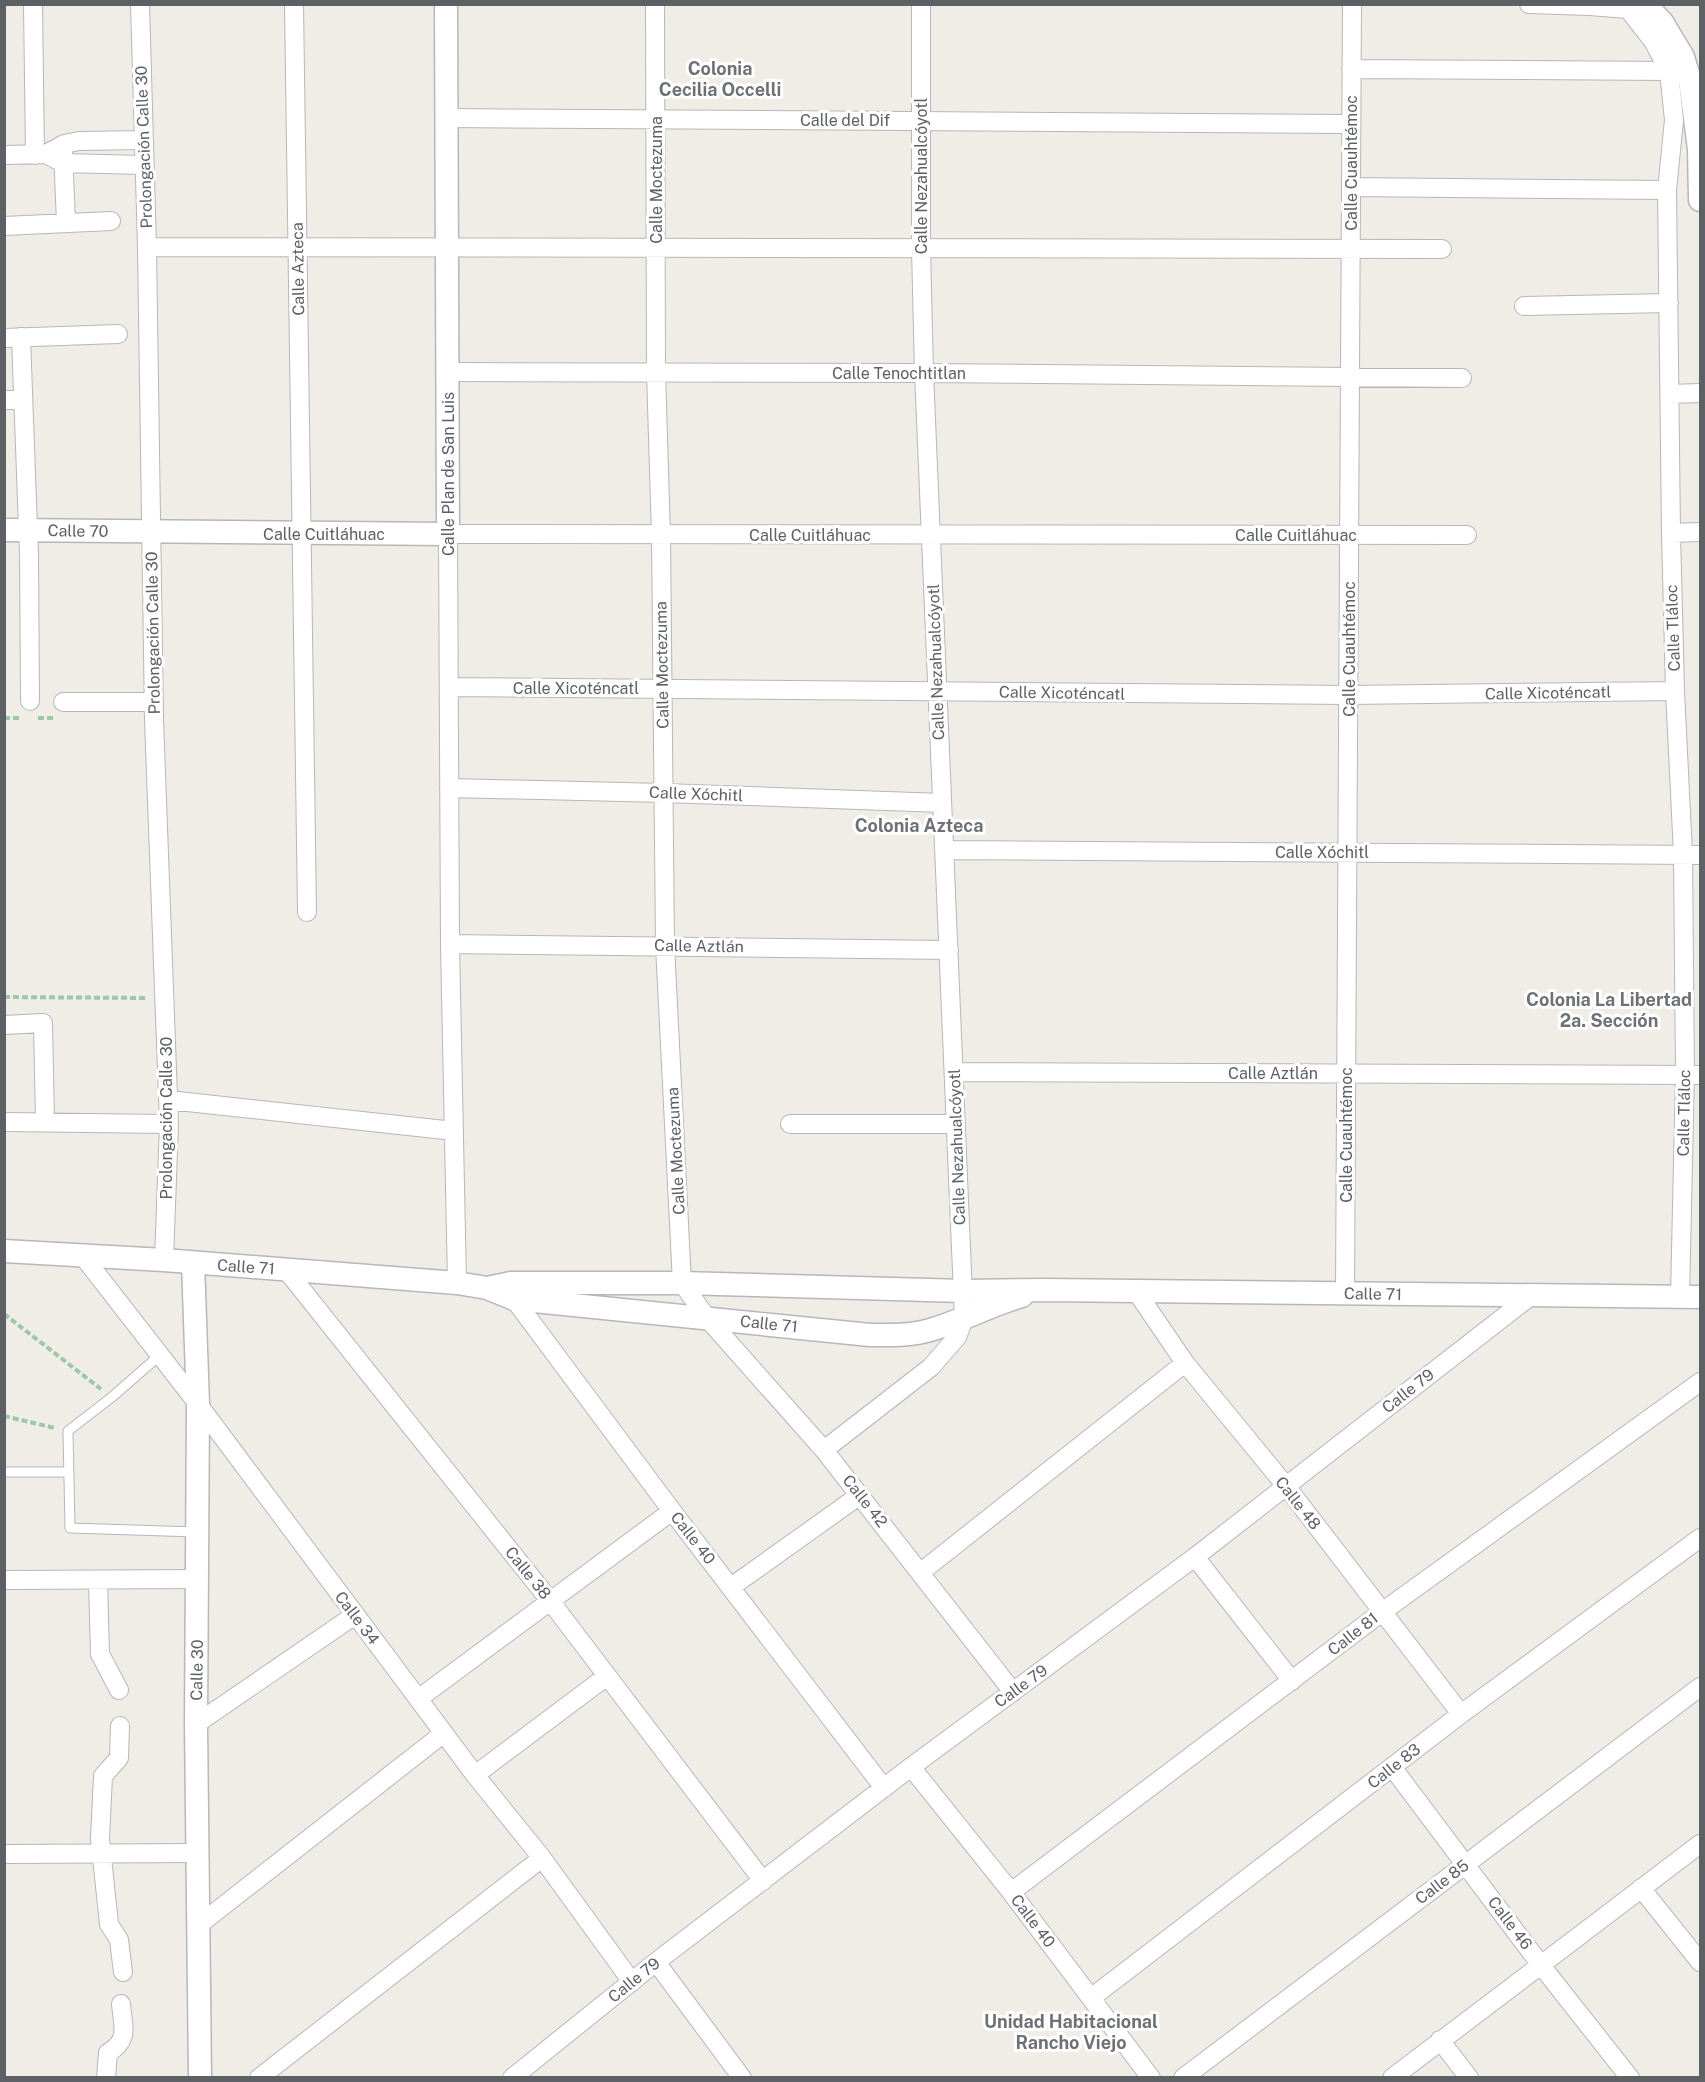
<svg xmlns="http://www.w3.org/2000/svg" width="1705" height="2082" viewBox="0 0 1705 2082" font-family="'Public Sans',sans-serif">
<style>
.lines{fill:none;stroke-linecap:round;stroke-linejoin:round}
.service-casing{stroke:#b5b7bc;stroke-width:11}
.minor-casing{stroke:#b5b7bc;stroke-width:20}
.tertiary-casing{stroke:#b5b7bc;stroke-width:25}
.path{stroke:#9ac8a9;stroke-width:4;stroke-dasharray:6 3;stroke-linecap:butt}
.service{stroke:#fff;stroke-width:9}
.minor{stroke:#fff;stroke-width:18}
.tertiary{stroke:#fff;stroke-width:22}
.labels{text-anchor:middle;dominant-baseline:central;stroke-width:6;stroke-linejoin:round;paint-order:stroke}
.street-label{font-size:16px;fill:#5d6065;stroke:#fff}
.neighbourhood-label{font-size:18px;font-weight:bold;fill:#6e7277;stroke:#fff}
</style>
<rect width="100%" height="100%" fill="#efede5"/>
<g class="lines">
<g class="service-casing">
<path id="service" d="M160,1355L112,1397L68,1431L70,1528L197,1532
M4,1472H68"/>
</g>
<g class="minor-casing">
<path id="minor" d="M33,4L35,155
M140,4L147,247L154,720L169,1124L164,1260
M294,4L307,912
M655,4L656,373L661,535L665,946L682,1283L707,1318L824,1450L1013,1692
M1529,4L1590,6L1628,9L1653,41L1669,71L1674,120L1667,190L1671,533L1675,691L1683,854L1685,1074L1680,1297
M1351,69L1669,71L1675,65
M446,118L1351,124
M63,152L66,222
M46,154L63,163L143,165
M4,155L46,154L64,144L79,141L143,140
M1351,187L1667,190
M4,226L111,221
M147,247L1442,249
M1524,306L1669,303
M21,337L29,556L30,701
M4,338L118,334
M447,372L924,373L1462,378
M1670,394L1700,393
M4,400H23
M1671,533L1700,532
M449,687L1348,695L1675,691
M63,702H154
M449,788L664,793L942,803
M944,850L1700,855
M450,944L949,950
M4,1025L43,1023L45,1122
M954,1072L1700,1075
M169,1100L454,1131
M4,1122L169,1124
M790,1124H956
M82,1255L198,1404L475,1775L542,1858L632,1982
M287,1271L551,1602L763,1881
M457,1283L450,944L448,534L1467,535
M512,1291L514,1299L672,1511L884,1788
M1136,1291L1185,1363L1286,1486L1461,1714
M1345,1293L1352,4
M824,1450L931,1367L957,1337L964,1319L924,373L921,248V4
M1195,1557L1292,1681
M921,1572L1185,1363
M4,1580L198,1579
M98,1580L100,1654L119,1690
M731,1587L860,1495
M418,1699L672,1511
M196,1724L355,1615
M120,1726L119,1758L103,1776L100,1839L109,1924L119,1940L123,1972
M911,1767L1011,1892L1151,2078
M1392,1767L1540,1964L1630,2078
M475,1775L607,1676
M4,1854L199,1853
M1641,1888L1700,1962
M1011,1892L1382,1612L1700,1382
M200,1924L444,1733
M656,1962L742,2078
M1091,1998L1461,1714L1700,1538
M1440,2040L1469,2078
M106,2078L108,2053C130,2039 123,2028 121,2004
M259,2078L542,1858
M512,2078L656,1962L911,1767L1195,1557L1532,1295
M1183,2078L1700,1687
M1392,2078L1700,1844"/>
</g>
<g class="tertiary-casing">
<path id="tertiary" d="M1645,4L1662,22L1683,57L1690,80L1699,149L1700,200
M4,530L448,534L446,4
M4,1251L164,1260L457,1283L487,1288L514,1299L870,1335C890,1335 910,1336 930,1330C962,1321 990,1305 1022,1296
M193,1263L198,1404L196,1724L200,2078
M487,1288L511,1283H682L963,1291L1046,1290L1700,1297"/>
</g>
<path class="path" d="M4,718H22
M38,718H55
M4,997L146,998
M4,1314L101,1389
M4,1416L55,1428"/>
<use href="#service" class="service"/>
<use href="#minor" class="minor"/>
<use href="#tertiary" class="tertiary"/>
</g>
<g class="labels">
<g class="street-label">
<text x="845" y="120">Calle del Dif</text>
<text transform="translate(144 147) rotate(-92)">Prolongación Calle 30</text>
<text transform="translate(1351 163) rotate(-90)">Calle Cuauhtémoc</text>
<text transform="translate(921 176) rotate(-90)">Calle Nezahualcóyotl</text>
<text transform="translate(656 180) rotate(-90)">Calle Moctezuma</text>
<text transform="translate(298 269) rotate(-91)">Calle Azteca</text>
<text x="899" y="373">Calle Tenochtitlan</text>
<text transform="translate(448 474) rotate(-90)">Calle Plan de San Luis</text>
<text transform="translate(78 531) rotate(1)">Calle 70</text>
<text x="324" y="534">Calle Cuitláhuac</text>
<text x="810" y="535">Calle Cuitláhuac</text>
<text x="1296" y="535">Calle Cuitláhuac</text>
<text transform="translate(1673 628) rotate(-92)">Calle Tláloc</text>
<text transform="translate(153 633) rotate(-91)">Prolongación Calle 30</text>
<text transform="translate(1349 649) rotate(-90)">Calle Cuauhtémoc</text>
<text transform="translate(936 662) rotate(-92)">Calle Nezahualcóyotl</text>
<text transform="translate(662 665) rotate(-91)">Calle Moctezuma</text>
<text x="576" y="688">Calle Xicoténcatl</text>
<text transform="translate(1062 693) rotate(1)">Calle Xicoténcatl</text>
<text transform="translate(1548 693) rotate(-1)">Calle Xicoténcatl</text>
<text transform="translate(696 794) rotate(2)">Calle Xóchitl</text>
<text x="1322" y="852">Calle Xóchitl</text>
<text transform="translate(699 946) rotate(1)">Calle Aztlán</text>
<text x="1273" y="1073">Calle Aztlán</text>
<text transform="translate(1684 1113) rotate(-89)">Calle Tláloc</text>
<text transform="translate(166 1118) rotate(-90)">Prolongación Calle 30</text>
<text transform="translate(1346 1135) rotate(-90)">Calle Cuauhtémoc</text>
<text transform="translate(957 1147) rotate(-92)">Calle Nezahualcóyotl</text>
<text transform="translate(676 1151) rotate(-93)">Calle Moctezuma</text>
<text transform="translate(246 1267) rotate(4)">Calle 71</text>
<text transform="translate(1373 1294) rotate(1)">Calle 71</text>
<text transform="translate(769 1324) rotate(6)">Calle 71</text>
<text transform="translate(1408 1391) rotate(-38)">Calle 79</text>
<text transform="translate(865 1501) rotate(52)">Calle 42</text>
<text transform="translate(1298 1503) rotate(52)">Calle 48</text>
<text transform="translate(693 1538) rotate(52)">Calle 40</text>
<text transform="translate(528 1573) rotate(51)">Calle 38</text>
<text transform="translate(357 1618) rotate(53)">Calle 34</text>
<text transform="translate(1353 1634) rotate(-38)">Calle 81</text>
<text transform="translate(197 1670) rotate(-89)">Calle 30</text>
<text transform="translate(1021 1686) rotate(-36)">Calle 79</text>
<text transform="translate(1394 1766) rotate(-38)">Calle 83</text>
<text transform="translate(1442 1882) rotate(-37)">Calle 85</text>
<text transform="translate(1033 1921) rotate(53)">Calle 40</text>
<text transform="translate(1510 1923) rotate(53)">Calle 46</text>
<text transform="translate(634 1980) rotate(-39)">Calle 79</text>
</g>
<g class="neighbourhood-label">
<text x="720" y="68">Colonia<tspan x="720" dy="21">Cecilia Occelli</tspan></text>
<text x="919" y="825">Colonia Azteca</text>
<text x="1609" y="999">Colonia La Libertad<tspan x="1609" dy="21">2a. Sección</tspan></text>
<text x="1071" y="2021">Unidad Habitacional<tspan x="1071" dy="21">Rancho Viejo</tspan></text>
</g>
</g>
<rect width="1705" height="2082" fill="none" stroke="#5d6065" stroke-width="12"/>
</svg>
